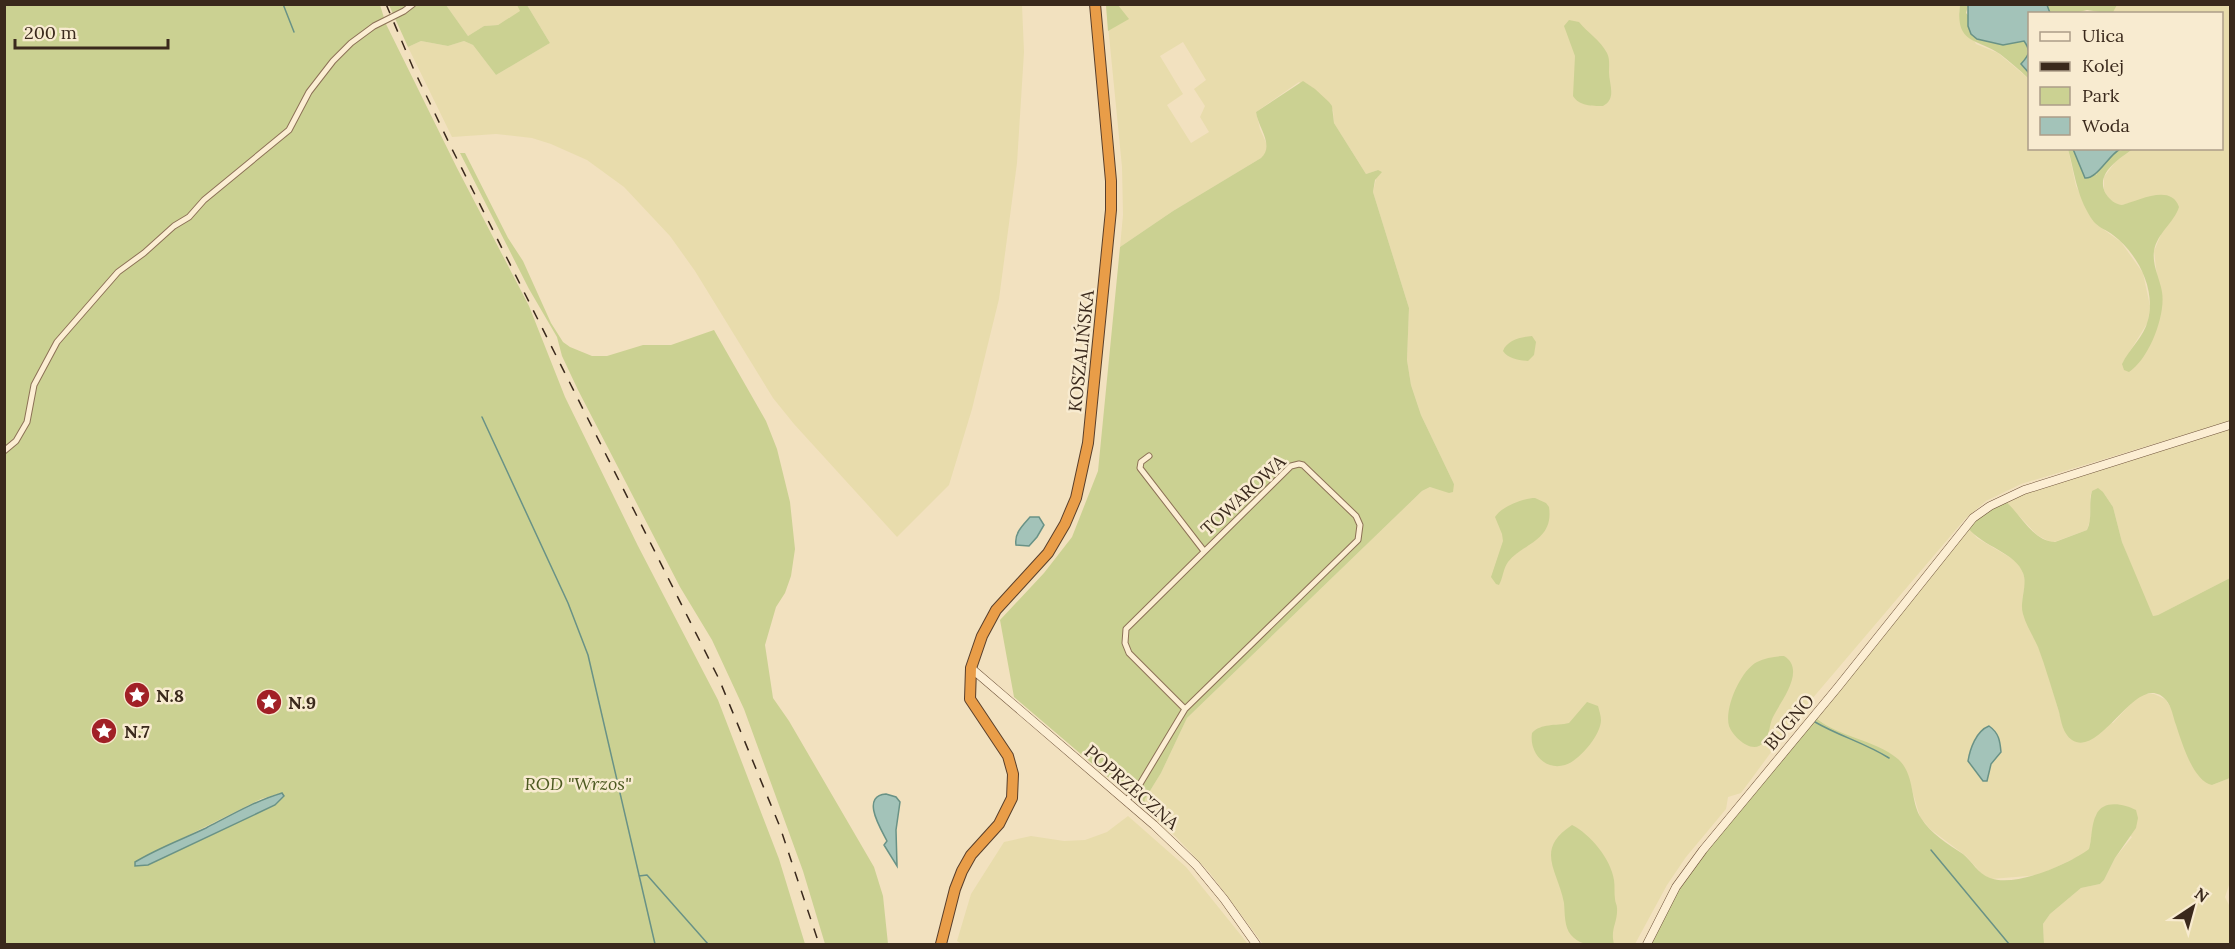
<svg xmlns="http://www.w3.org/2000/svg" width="2235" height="949" viewBox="0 0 2235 949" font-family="Lora,serif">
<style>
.farmland{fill:#e8dcac;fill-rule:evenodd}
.green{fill:#cbd192;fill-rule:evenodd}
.water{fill:#a3c3b9;stroke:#699286;stroke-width:1.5}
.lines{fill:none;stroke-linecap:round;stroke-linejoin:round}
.stream{stroke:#699286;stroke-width:1.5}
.street-casing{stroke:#8c7156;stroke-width:7}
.secondary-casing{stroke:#6e5239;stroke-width:9}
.highway-casing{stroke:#593f2b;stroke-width:12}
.street{stroke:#fceed3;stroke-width:5}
.secondary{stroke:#fceed3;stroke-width:8}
.highway{stroke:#e99d48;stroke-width:10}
.rail{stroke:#3a291c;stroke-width:1.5;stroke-dasharray:10 10;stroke-linecap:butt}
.labels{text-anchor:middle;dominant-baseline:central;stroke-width:5;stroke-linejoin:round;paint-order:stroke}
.street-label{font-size:18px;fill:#3a291c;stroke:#f8ebd0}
.poi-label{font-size:18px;font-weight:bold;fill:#3a291c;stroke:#f8ebd0;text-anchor:start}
.park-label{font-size:18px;font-style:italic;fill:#4c5920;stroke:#f8ebd0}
</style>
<rect width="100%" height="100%" fill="#f2e1bf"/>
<path class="farmland" d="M446,5H517L521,11L498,25L484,26L468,36Z
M527,5H1022L1024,52L1017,163L999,299L972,409L949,485L897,537L794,424L773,398L695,271L670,236L624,187L587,160L551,144L532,138L496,134L452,137L408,47L421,41L448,46L464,41L473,45L496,75L550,43Z
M1106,5H1960L1959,12L1976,44L1998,53L2029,79L2030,148L2068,149L2076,186L2096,224L2121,242L2143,273L2150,306L2148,322L2122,364L2145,355L2157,276L2154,251L2162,232L2168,223L2134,202L2122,205L2115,204L2107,196L2104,190V177L2116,161L2133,149L2222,148V14L2112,13L2117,5H2230V421L2021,484L1986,501L1965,519L1800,713L1741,793L1728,797L1726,809L1686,857L1667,885L1635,944H1263L1210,873L1176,837L1149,812L1144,805L1145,799L1161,773L1187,718L1422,491L1430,487L1440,489L1454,484L1421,415L1411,385L1407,360L1409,308L1373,192L1378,170L1366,174L1334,123L1333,110L1299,82L1256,112L1260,129L1268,147L1267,153L1261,158L1173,211L1120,247L1123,215L1122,167ZM1183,42L1206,80L1194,89L1205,106L1200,117L1209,132L1191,143L1167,105L1183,94L1160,56Z
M2230,428V578L2158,615L2153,616L2150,613L2122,542L2113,507L2103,492L2092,491L2090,497V520L2087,530L2054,542H2050L2037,535L2005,501L2025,493Z
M1968,528L1977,538L2016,561L2023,571L2025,582L2022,601L2047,671L2064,729L2113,723L2135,699L2143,694H2154L2165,699L2171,708L2189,759L2212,785L2230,778V882L2225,897L2230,907V944H2044L2043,924L2050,914L2081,888L2100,884L2104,880L2115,858L2132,837L2096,814L2089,850L2082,855L2039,875L1991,879L1982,874L1966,856L1930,829L1920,817L1907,773L1897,759L1871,745L1833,730L1816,718Z
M1128,816L1186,867L1248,944H962L957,941L971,894L1004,842L1031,836L1064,841L1085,840L1107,832Z"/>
<path class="green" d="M5,5H380L386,24L457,168L529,306L565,397L638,546L718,700L779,859L805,944H5ZM281,793L275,805L148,865L135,862L261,799Z
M389,5H446L468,36L484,26L498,25L520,11L517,5H527L550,43L496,75L473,45L464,41L448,46L421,41L408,47Z
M1106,5H1118L1129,19L1108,31Z
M1960,5H1968L1966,13L1991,41L2003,45L2024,41C2032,52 2028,56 2021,65L2029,73V79C2020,70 2010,62 2000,54C1976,38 1955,44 1960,5Z
M2047,5H2117L2112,14L2087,10L2075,13H2050Z
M1569,20L1579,22C1587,32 1601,41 1607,53C1610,59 1609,66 1609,72C1609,84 1617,99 1603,106C1592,106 1579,106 1573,96L1575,56L1564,26Z
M1303,81L1315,89L1329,102L1332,106L1334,123L1366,174L1378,170L1382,172L1375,180L1373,192L1409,308L1407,360L1411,385L1421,415L1454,484L1453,492L1449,493L1430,487L1422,491L1187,718L1161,773L1145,799L1144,805L1149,812L1141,805L1140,795L1130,787L1123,790L1014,697L1000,620L1044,573L1072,537L1098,471L1120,247L1173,211L1261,158C1275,145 1258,128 1256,112Z
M2068,149H2073L2074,153L2096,175C2106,158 2112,149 2133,149C2120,158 2094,174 2106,194C2110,200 2115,204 2122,205C2138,201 2171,183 2179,207C2174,223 2157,233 2154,251C2152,266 2160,279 2162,292C2166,315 2149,359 2129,372L2124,370L2122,364C2129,349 2144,337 2148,320C2156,289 2138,254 2113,235C2107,230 2099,228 2094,222C2077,199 2075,174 2068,149Z
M460,153H465L508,238L523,261L551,323L563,342L570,347L592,356H607L643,345H671L714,330L766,421L777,449L790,502L795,549L791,576L785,593L776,607L765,645L773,698L789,721L874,867L883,896L888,944H825L803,871L744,709L712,640L680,587L578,390L562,356L557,337L529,289Z
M1532,336L1536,342L1534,355L1528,361C1519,360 1508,359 1503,351C1507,340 1521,337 1532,336Z
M2098,488L2103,492L2113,507L2122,542L2153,616L2158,615L2230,578V778L2212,785C2193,781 2182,743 2176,725C2173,717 2172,707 2166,700C2137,668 2102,759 2072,740C2063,734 2061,721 2059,712C2052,690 2046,668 2038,647C2033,636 2026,625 2023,614C2019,600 2028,586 2023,573C2016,553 1982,546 1968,528L1983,514L2005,501C2021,514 2033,542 2055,542L2087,530C2093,518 2088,504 2092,491Z
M1535,498L1546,503L1549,507C1554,541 1523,543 1508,562C1503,569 1503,578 1499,585L1496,584L1491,577L1503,541L1502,534L1495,517C1501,507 1523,498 1535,498Z
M1784,656C1807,670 1780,702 1773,717C1769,725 1770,735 1764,742C1753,756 1733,737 1729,726C1724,708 1741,670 1757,662C1765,658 1776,656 1784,656Z
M1587,702L1598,706C1599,710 1601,716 1601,720C1601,735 1579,761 1565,765C1544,771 1529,752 1532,733C1541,723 1556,726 1569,723Z
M1816,718C1840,738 1874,739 1898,759C1915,774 1910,801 1921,818C1931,834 1948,844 1963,854C1972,861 1978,874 1990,878C2015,888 2069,864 2089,849C2092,839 2091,825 2096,815C2103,799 2124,804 2136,810L2138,818L2136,828L2115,858L2104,880L2100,884L2081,888L2050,914L2043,924L2044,944H1650L1679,889L1705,852Z
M1572,825C1590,834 1611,859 1614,880C1615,886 1614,893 1615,899C1615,902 1617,905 1617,908C1618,922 1610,929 1614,944C1599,945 1582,948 1571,935C1564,927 1565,913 1564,903C1558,870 1534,850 1572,825Z"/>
<path class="water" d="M1968,5H2047L2050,13L2030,14L2029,73L2021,64C2028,56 2032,52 2024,41L2003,45L1977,39L1971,34L1968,26Z
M2073,149V148L2120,149C2108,156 2097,179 2085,178Z
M1030,517H1039L1044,525L1037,537L1029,546L1016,545C1014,533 1023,525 1030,517Z
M1989,726C1999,733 2000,741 2001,752L1991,764L1987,781H1983L1968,761C1970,749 1976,731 1989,726Z
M282,793L284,796L275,805L148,865L135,866V862C158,848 183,839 206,828C231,815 255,801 282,793Z
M886,794L896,797L900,802L896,830L897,866L884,845L887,841C881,829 860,796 886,794Z"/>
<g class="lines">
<path class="stream" d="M283,4L294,32
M482,417L568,603L588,655L655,944
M1815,722C1839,736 1865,743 1889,758
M1931,850L2009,944
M639,876L647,875L708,944"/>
<g class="street-casing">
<path id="street" d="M4,451L16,441L27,422L34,385L57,342L118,272L144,253L174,226L189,217L204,200L289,130L309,92L333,61L351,43L374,26L404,11L413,4
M1149,456L1141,462L1140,468L1204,551
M1126,801L1140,784L1185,709L1358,540L1360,525L1356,516L1303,465L1299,464L1291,466L1126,629L1125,643L1129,653L1185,709"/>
</g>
<g class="secondary-casing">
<path id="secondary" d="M971,668L1154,825L1196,865L1224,899L1256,944
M1647,944L1676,887L1703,850L1838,687L1973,518L1990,506L2024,490L2230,425"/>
</g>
<g class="highway-casing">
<path id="highway" d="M941,944L955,889L962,871L971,855L999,824L1012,798L1013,774L1008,756L970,699L971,668L982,636L996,610L1048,553L1065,524L1076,498L1088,443L1111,210V181L1095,4"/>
</g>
<use href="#street" class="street"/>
<use href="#secondary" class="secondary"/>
<use href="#highway" class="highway"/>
<path class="rail" d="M386,4L414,70L451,147L719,679L780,827L819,944"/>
</g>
<defs>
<g id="sight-disc" transform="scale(1.35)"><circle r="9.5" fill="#a12026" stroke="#f8ebd0"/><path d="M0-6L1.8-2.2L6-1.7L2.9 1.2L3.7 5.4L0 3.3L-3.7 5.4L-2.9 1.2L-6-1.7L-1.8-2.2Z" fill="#fff"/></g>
</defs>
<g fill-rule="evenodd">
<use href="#sight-disc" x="137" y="695"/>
<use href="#sight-disc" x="269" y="702"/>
<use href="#sight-disc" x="104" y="731"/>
</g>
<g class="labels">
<g class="street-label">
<text transform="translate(1081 351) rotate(-84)">KOSZALIŃSKA</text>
<text transform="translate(1243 495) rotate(-43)">TOWAROWA</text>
<text transform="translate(1789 722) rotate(-50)">BUGNO</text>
<text transform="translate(1132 787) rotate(41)">POPRZECZNA</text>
</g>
<g class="poi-label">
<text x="156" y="695">N.8</text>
<text x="288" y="702">N.9</text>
<text x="124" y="731">N.7</text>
</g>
<g class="park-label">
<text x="578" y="783">ROD "Wrzos"</text>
</g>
</g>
<rect width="2235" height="949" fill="none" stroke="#3a291c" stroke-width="12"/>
<rect x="2028" y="12" width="195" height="138" fill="#f8ebd0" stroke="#ac9d88" stroke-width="1.5"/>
<rect x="2040" y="32" width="30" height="9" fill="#fceed3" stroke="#ac9d88" stroke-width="1.5"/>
<text x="2082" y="42" font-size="18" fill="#3a291c">Ulica</text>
<rect x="2040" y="62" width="30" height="9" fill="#3a291c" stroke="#ac9d88" stroke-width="1.5"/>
<text x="2082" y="72" font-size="18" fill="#3a291c">Kolej</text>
<rect x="2040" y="87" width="30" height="18" fill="#cbd192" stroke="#ac9d88" stroke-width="1.5"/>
<text x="2082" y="102" font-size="18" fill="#3a291c">Park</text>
<rect x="2040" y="117" width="30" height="18" fill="#a3c3b9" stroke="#ac9d88" stroke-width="1.5"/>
<text x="2082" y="132" font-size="18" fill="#3a291c">Woda</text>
<g transform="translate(2193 907) rotate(36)" stroke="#f8ebd0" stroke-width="4.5" paint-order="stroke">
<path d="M0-4.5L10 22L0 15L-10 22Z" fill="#3a291c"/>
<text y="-9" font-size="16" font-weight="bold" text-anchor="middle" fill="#3a291c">N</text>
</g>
<path d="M15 39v9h153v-9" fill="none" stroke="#3a291c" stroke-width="3"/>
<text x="24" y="39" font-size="18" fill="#3a291c" stroke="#f8ebd0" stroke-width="4.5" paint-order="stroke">200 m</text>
</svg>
